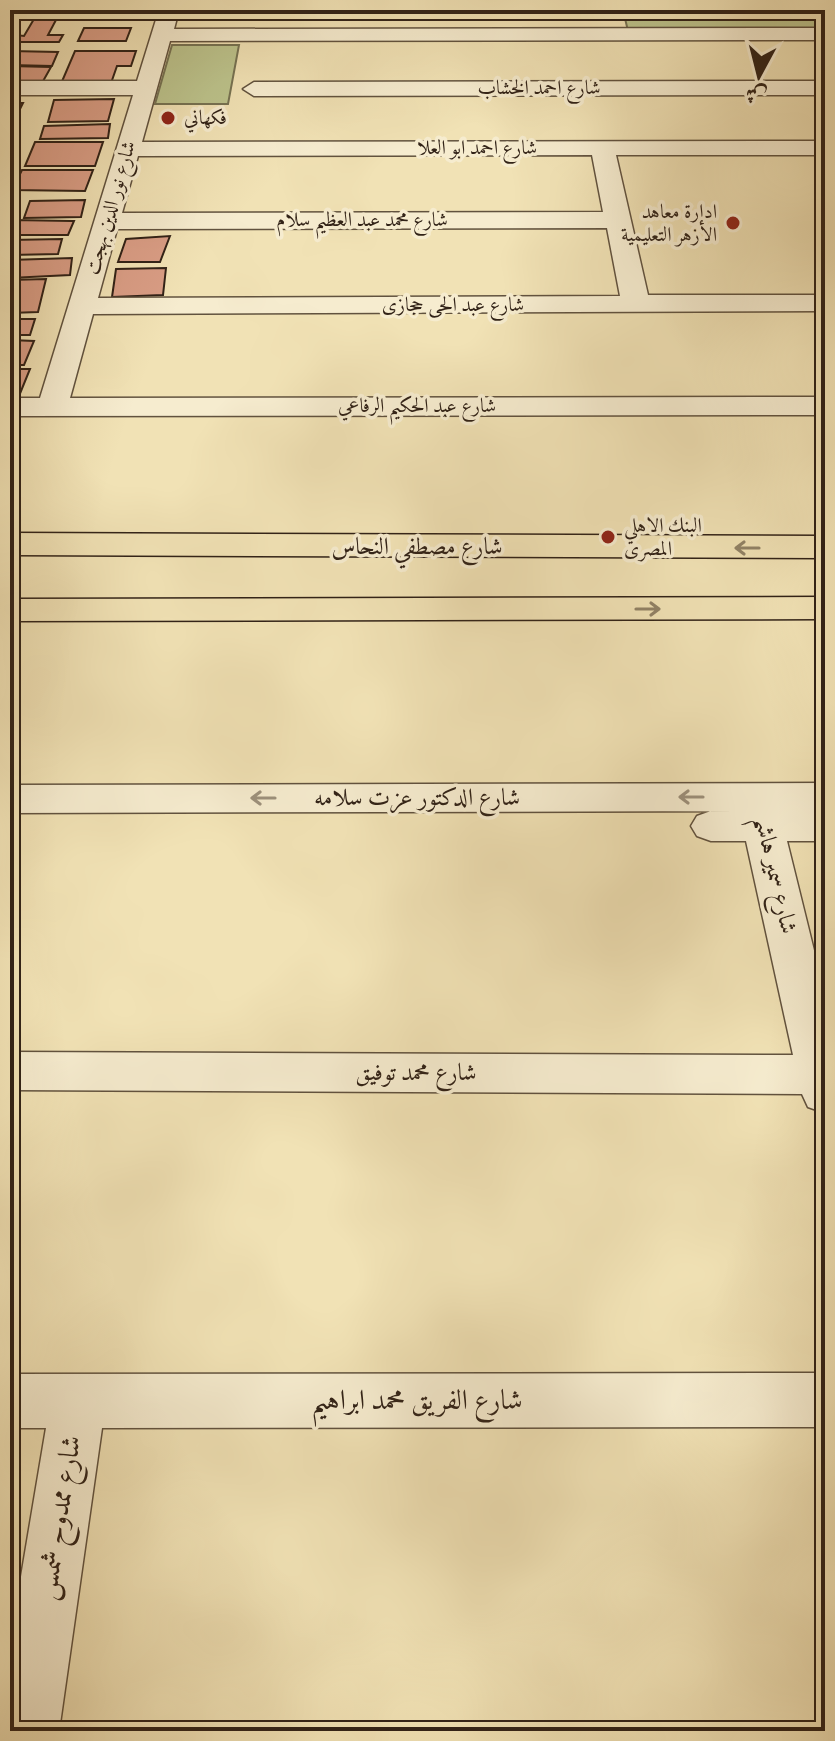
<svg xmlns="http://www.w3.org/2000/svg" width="835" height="1741" viewBox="0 0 835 1741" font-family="'IM FELL English',Amiri,serif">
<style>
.green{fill:#bcc38c;stroke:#767252;stroke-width:2}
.building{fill:#d99d85;stroke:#312217;stroke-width:2}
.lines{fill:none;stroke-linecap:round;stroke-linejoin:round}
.minor-casing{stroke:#61523e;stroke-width:3}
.major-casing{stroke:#312217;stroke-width:3}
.minor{fill:#f6eccf;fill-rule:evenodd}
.major{fill:#f1e2b5;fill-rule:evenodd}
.oneway{stroke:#918266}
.oneway2{stroke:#9d917c}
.poi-dot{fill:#8f2418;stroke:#f6eccf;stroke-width:3}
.labels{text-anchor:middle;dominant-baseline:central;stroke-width:7;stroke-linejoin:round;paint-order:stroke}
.far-street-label{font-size:20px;fill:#312217;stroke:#f6eccf}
.far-poi-label{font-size:20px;fill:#312217;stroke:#f6eccf;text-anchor:start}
.street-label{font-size:24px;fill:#312217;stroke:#f6eccf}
.near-street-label{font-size:28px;fill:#312217;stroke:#f6eccf}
</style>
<rect width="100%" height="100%" fill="#f1e2b5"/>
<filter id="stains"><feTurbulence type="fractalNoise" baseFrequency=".0025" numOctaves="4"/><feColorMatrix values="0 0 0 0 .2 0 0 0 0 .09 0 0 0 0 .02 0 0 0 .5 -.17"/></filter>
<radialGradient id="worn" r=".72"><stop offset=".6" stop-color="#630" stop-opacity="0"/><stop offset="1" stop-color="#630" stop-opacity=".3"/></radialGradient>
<path class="green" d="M623,10H825V32L628,31Z
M172,45H239L228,104H155Z"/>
<path class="building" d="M25,10H67L63,18H57L48,35H63L59,42H13L16,35L24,36L34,19H20Z
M104,10H126L141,11L139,18H93L95,12Z
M84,28H131L126,41H78Z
M10,51L58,52L52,66L10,65Z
M75,51H136L131,66H117L110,86H60Z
M10,66L51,67L42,83L10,82Z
M114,99L108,121L48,122L54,100Z
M10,103H23L10,129Z
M110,124L108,138L40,139L44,126Z
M35,142H103L95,166H25Z
M22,170H93L85,191L12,190Z
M85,200L81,217L24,218L30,201Z
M12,220L72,221H74L68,235H10Z
M170,236L160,262H118L126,239Z
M62,239L58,254L10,255V240Z
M72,258L70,275L10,278V260Z
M166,268L163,295L112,297L116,269Z
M46,279L38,312L10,313V280Z
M10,319H35L30,335H10Z
M10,340L34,341L24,365H10Z
M10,369H30L17,401H10Z"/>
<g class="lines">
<g class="minor-casing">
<path id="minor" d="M159,10H179L174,29L825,28V40L170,41L142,142L825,141V155H616L648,295H825V311L93,314L70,398L825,397V415L10,416V398H40L133,95H10V81H137ZM592,155L603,212L122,213L138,156ZM607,228L620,296L98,298L117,229Z
M825,81V95L254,96L243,89L254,82Z
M825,783V811H780H825V841H787L825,995V1113L808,1107L802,1094L10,1090V1052L793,1055L746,841H711L697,836L691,826L697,816L711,811H740L10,813V785Z
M825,1373V1427L102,1428L59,1731H10V1642L46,1428H10V1374Z"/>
</g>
<g class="major-casing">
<path id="major" d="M10,533L825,536V558L10,555Z
M825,597V619L10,621V599Z"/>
</g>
<use href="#minor" class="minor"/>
<use href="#major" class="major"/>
</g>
<defs><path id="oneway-shaft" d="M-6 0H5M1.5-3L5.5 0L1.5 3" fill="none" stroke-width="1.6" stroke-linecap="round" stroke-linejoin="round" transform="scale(2)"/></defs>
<g class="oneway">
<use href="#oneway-shaft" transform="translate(747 548) rotate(180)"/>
<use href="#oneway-shaft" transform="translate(648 609)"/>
</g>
<g class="oneway2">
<use href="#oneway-shaft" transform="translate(691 797) rotate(180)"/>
<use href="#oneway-shaft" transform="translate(263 798) rotate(180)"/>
</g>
<g class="poi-dot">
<circle cx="168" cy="118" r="8"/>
<circle cx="733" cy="223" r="8"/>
<circle cx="608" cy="537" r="8"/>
</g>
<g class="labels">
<g class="far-street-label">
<text x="539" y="88">شارع احمد الخشاب</text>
<text x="477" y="148">شارع احمد ابو العلا</text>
<text transform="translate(111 208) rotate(-74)">شارع نور الدين بهجت</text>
<text x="362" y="220">شارع محمد عبد العظيم سلام</text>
<text x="453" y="305">شارع عبد الحى حجازى</text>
<text x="417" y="406">شارع عبد الحكيم الرفاعي</text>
</g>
<g class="far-poi-label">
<text x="184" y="118">فكهاني</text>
<text x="717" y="212" text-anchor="end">ادارة معاهد<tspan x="717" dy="23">الأزهر التعليمية</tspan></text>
<text x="624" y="526">البنك الاهلي<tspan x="624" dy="23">المصرى</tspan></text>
</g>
<g class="street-label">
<text x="417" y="547">شارع مصطفي النحاس</text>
<text x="417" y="798">شارع الدكتور عزت سلامه</text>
<text transform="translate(775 875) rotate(77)">شارع سمير هاشم</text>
<text x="416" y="1073">شارع محمد توفيق</text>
</g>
<g class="near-street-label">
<text x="417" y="1401">شارع الفريق محمد ابراهيم</text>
<text transform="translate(60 1518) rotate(-81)">شارع ممدوح شمس</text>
</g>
</g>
<rect width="835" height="1741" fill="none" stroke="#f1e2b5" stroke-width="40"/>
<rect x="12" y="12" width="811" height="1717" fill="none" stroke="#312217" stroke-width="4"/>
<rect x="20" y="20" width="795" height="1701" fill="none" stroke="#312217" stroke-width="2"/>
<g transform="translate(759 76) rotate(187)" stroke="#f6eccf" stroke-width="6" paint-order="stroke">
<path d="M0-6L14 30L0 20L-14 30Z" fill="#312217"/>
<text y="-12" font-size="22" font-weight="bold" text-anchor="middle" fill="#312217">ش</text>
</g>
<rect width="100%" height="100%" filter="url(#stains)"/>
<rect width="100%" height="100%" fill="url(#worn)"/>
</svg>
